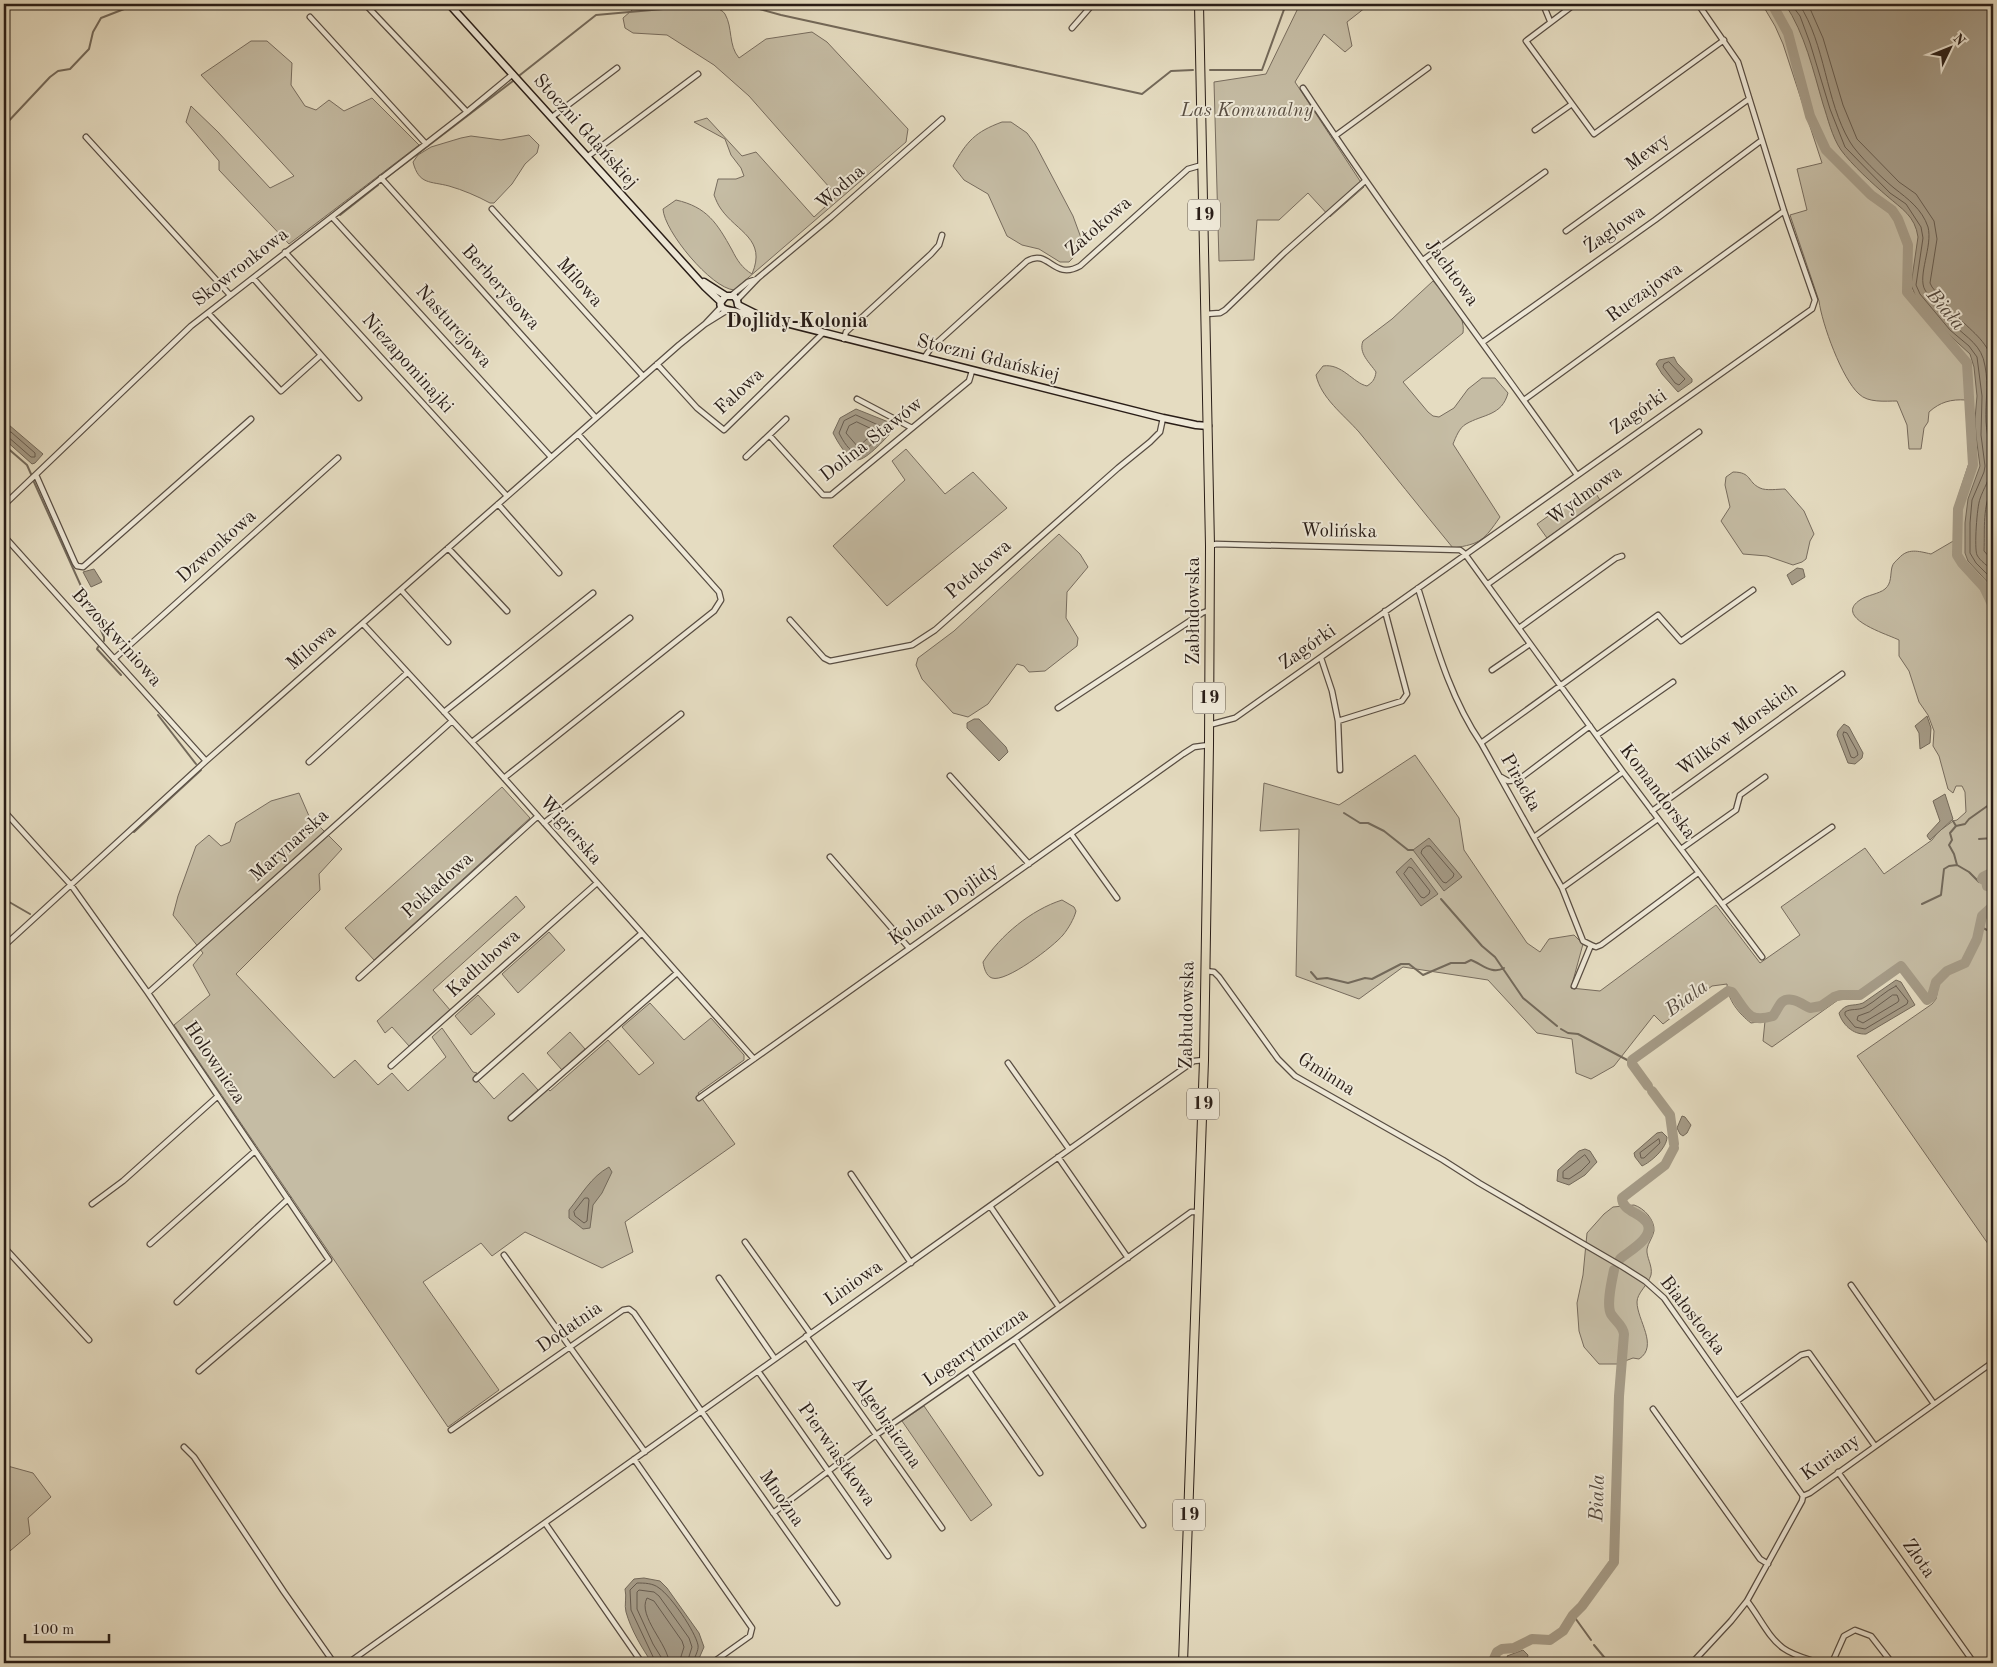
<svg xmlns="http://www.w3.org/2000/svg" width="1997" height="1667" viewBox="0 0 1997 1667" font-family="'Old Standard TT',serif">
<style>
.green{fill:#c5bca4;stroke:#776c5e}
.water{fill:#a59b87;stroke:#73695a}
.lines{fill:none;stroke-linecap:round;stroke-linejoin:round}
.shore{stroke:#675c4f;stroke-width:1}
.stream{stroke:#73695a;stroke-width:2}
.river{stroke:#a59b87;stroke-width:10}
.street-casing{stroke:#584d42;stroke-width:7}
.secondary-casing{stroke:#291d17;stroke-width:9}
.highway-casing{stroke:#291d17;stroke-width:10}
.street{stroke:#eee8d7;stroke-width:4.5}
.secondary{stroke:#eee8d7;stroke-width:6}
.highway{stroke:#e5dcc1;stroke-width:8}
.labels{text-anchor:middle;dominant-baseline:central;stroke-width:4;stroke-linejoin:round;paint-order:stroke}
.shield{fill:#eee8d7;stroke:#645a51;stroke-width:1}
.shield-label{font-size:18px;font-weight:bold;fill:#291d17}
.park-label{font-size:19px;font-style:italic;fill:#584d41;stroke:#eee8d7}
.street-label{font-size:19px;fill:#291d17;stroke:#eee8d7}
.water-label{font-size:20px;font-style:italic;fill:#54493e;stroke:#eee8d7}
.neighbourhood-label{font-size:20px;font-weight:bold;fill:#291d17;stroke:#eee8d7}
</style>
<rect width="100%" height="100%" fill="#e5dcc1"/>
<filter id="stains"><feTurbulence type="fractalNoise" baseFrequency=".004" numOctaves="4"/><feColorMatrix values="0 0 0 0 .2 0 0 0 0 .09 0 0 0 0 .02 0 0 0 .5 -.17"/></filter>
<radialGradient id="worn" r=".72"><stop offset=".6" stop-color="#630" stop-opacity="0"/><stop offset="1" stop-color="#630" stop-opacity=".3"/></radialGradient>
<path class="green" d="M639,4C657,4 717,0 725,14C733,28 728,45 739,58L766,39L812,32L827,42L908,129L906,142L734,290C711,288 664,231 663,209L676,200C707,207 717,223 732,250C737,260 742,268 752,274C767,239 737,232 721,209C718,205 716,200 714,195L718,179H736L744,176L741,168L731,155L725,139L694,122L707,118L742,156L756,152L814,217L837,196L749,96L714,65L667,35L633,33L625,28L623,18Z
M1300,4H1370L1347,22L1352,46L1345,52L1324,34L1295,82L1364,187L1330,217L1308,193L1279,220H1257L1254,260L1219,261L1214,82L1266,74Z
M1762,4H1993V1251L1857,1056L1932,1004L1936,999L1938,988L1933,991L1932,996L1927,1000L1901,966L1859,998L1838,1000L1772,1047L1763,1041L1765,1021L1751,1023C1739,1014 1727,999 1727,984L1712,986L1663,1024L1654,1015L1614,1066L1591,1079L1576,1073L1572,1039L1537,1033L1488,980L1403,967L1359,999L1296,976L1299,829L1260,831L1264,783L1339,805L1415,755L1459,818L1464,850L1527,943L1540,952L1549,939L1574,935L1583,944L1571,988L1600,991L1716,905L1760,963L1800,935L1781,907L1865,848L1884,874L1932,840L1938,832L1953,821L1957,820L1966,812L1965,792L1962,786H1956L1953,793L1948,789L1939,756L1933,746L1934,731L1928,715L1919,702L1909,671L1899,656V640C1887,634 1833,618 1860,600C1867,595 1879,594 1885,589C1892,583 1890,575 1892,567C1893,563 1896,561 1899,558C1908,548 1918,551 1931,554L1955,540V506L1969,463L1966,400C1951,399 1940,402 1929,412L1928,422L1924,428L1921,449H1909L1907,425L1897,401C1885,401 1868,403 1859,394C1842,379 1822,324 1819,301L1790,215L1807,210L1797,169L1822,163L1783,44L1775,26Z
M251,41H267L292,63L291,85L305,106L316,110L329,100L344,111L372,98L419,145L289,244L219,170V161L186,122L191,106L218,132L270,188L294,176L201,75Z
M1002,122H1011L1027,133L1035,144L1073,216L1084,246L1069,262H1060L1039,249L1022,245L1007,236L988,194L964,180L953,166C967,141 975,132 1002,122Z
M529,135L539,145L537,153L525,164L512,184L494,203H490C477,196 463,190 449,186C430,181 419,185 413,162L418,155L431,147L461,138L471,136L501,140Z
M1433,281C1445,295 1466,313 1463,333L1403,382L1428,412L1433,416L1439,417L1454,408L1468,389L1482,378H1495L1508,393C1502,416 1483,414 1466,424C1459,428 1456,437 1453,444L1500,517C1484,540 1481,544 1453,548C1421,509 1390,470 1359,432C1343,414 1321,398 1316,375L1323,366C1342,363 1353,383 1367,386C1373,382 1375,379 1376,372C1370,363 1358,353 1363,341L1392,319Z
M906,449L945,494L973,472L1007,508L887,606L833,546L905,480L892,461Z
M1733,472C1752,472 1747,482 1760,488C1766,491 1778,489 1785,489L1804,511L1814,534L1810,541L1806,559L1802,562L1793,565L1767,556L1743,554L1721,521L1730,507L1725,485L1726,477Z
M1591,486L1600,500L1547,538L1537,524Z
M1059,534L1080,554L1088,567L1067,592L1066,618L1078,638L1077,646L1045,671L1029,672L1024,666L1017,664L988,704L968,717L953,713L922,679L916,665L918,658L954,631Z
M502,787L530,818L374,960L345,928Z
M299,793L309,816L342,849L319,874L320,890L236,974L334,1078L355,1060L378,1085L392,1073L408,1091L446,1057L432,1037L442,1028L473,1072L477,1073L474,1076L494,1099L523,1073L538,1090L511,1114L513,1118L547,1088L550,1091L608,1040L639,1075L654,1063L622,1027L650,1003L684,1040L711,1018L744,1055V1060L698,1093L735,1144L625,1222L633,1252L602,1268L525,1232L492,1256L481,1243L423,1282L499,1390L448,1427L174,1025L210,995L193,965L203,953L173,915L178,896L196,846L209,835L221,846L230,842L236,823L271,801Z
M516,896L525,907L433,990L450,1010L409,1046L392,1027L385,1033L377,1021Z
M1062,900L1074,907L1076,911C1074,919 1068,929 1063,935C1054,946 1006,983 992,978C986,976 984,968 983,962C1001,935 1031,910 1062,900Z
M549,932L565,950L518,993L502,974Z
M478,995L495,1014L471,1035L455,1016Z
M570,1032L585,1049L562,1070L547,1053Z
M1634,1205C1644,1208 1655,1220 1654,1231C1653,1237 1648,1243 1647,1249C1646,1257 1653,1266 1651,1275C1648,1285 1637,1293 1637,1302C1637,1320 1659,1346 1639,1359L1633,1358L1617,1364H1599L1584,1347L1579,1331L1577,1303L1583,1275L1587,1233L1604,1214L1613,1207Z
M924,1406L992,1505L971,1521L902,1421Z
M4,1465L33,1473L51,1497L28,1518L30,1534L4,1556Z"/>
<path class="water" d="M1785,4H1993V588L1968,561L1965,553V523L1968,499L1980,466L1976,436L1975,419L1977,396L1974,367L1970,354L1947,333L1916,297L1911,285L1918,237C1915,216 1902,209 1887,196C1874,185 1851,164 1841,150C1832,137 1828,119 1823,104C1813,70 1805,34 1785,4Z
M1674,357L1677,363L1692,379V382L1678,392L1662,374L1656,364L1659,360Z
M856,409L891,423L894,429C888,436 867,460 857,460C847,459 837,441 833,433L840,418Z
M9,425L43,454L35,463L32,464L4,439V430Z
M1797,568L1803,569L1805,577L1792,585L1787,575Z
M94,569L102,582L91,587L83,572Z
M1927,716L1931,728L1930,743L1920,749L1919,733L1915,726Z
M974,719H979L1006,747L1008,752L999,761L967,728V723Z
M1844,724L1849,727L1863,753L1862,758L1855,764L1848,763L1837,735L1838,731Z
M1945,794L1953,819L1930,840L1927,836L1928,834L1940,821L1933,801Z
M1429,838L1462,877L1444,891L1413,850Z
M1411,858L1438,894L1421,906L1396,872Z
M1896,980L1901,982L1915,1005L1866,1034C1853,1035 1842,1024 1839,1013C1847,1002 1852,1007 1863,1003Z
M1682,1116L1685,1117L1691,1125L1687,1133L1683,1136L1680,1134L1677,1128Z
M1662,1132L1667,1137C1667,1148 1651,1162 1642,1166L1635,1157L1634,1153L1657,1133Z
M1585,1149L1590,1151L1597,1162L1585,1175L1569,1185L1557,1181L1558,1170L1579,1151Z
M609,1167L612,1172L602,1193L593,1205L590,1228L583,1229L569,1218V1210C582,1194 591,1177 609,1167Z
M644,1578L660,1581L667,1588L699,1633L704,1647L697,1663H652C642,1648 631,1630 626,1612C624,1605 627,1597 625,1589L634,1579Z
M1523,1650L1528,1655L1526,1663H1510L1507,1656Z"/>
<g class="lines">
<path class="shore" d="M1791,4L1800,16L1810,43L1830,109L1845,147L1890,193L1906,204L1921,227L1923,238L1916,285L1920,294L1950,330L1969,346L1977,357L1982,396L1981,435L1985,466L1984,472L1972,500L1970,523V553L1976,563L1993,580
M1799,4C1826,45 1825,100 1850,142C1857,154 1882,178 1894,188C1908,199 1922,209 1928,227C1933,246 1917,276 1925,290C1932,302 1945,315 1954,325C1967,338 1982,345 1985,366C1989,386 1985,402 1986,422C1987,437 1992,452 1991,467C1991,478 1983,489 1980,499C1977,506 1974,548 1977,555C1980,561 1988,566 1993,571
M1808,4L1823,38L1843,105L1857,139L1899,182L1916,194L1934,221L1937,239L1930,283L1932,287C1941,298 1950,310 1961,320C1977,336 1991,345 1993,368
M1669,362L1685,379L1679,385L1675,383L1663,367L1664,364Z
M856,415L887,429L882,436L858,455C849,451 843,441 839,433L844,421Z
M857,422L876,431L858,447L846,433L849,426Z
M8,432H11L35,453V457H31L7,436Z
M1993,485C1982,507 1985,528 1984,551L1993,561
M1844,732L1847,733L1857,751L1858,755L1854,758L1851,757L1843,735Z
M1427,846H1430L1454,874L1453,877L1446,883L1443,882L1421,853L1422,850Z
M1409,867L1412,868L1430,891L1429,894L1424,898L1421,897L1404,874Z
M1896,986L1908,1001L1907,1004L1865,1029L1855,1027L1845,1015V1012C1851,1008 1858,1011 1865,1007C1876,1001 1885,991 1896,986Z
M1893,995H1897L1899,1000L1898,1002L1863,1023L1857,1020L1858,1016L1869,1012Z
M1659,1139L1660,1143L1644,1158H1641L1640,1153Z
M1585,1155L1590,1162L1581,1171L1569,1179L1563,1178V1172Z
M585,1198H588L589,1200L587,1221L584,1223L575,1216L574,1212Z
M656,1663L631,1610L630,1590L637,1583C644,1583 653,1583 659,1588C671,1596 695,1631 698,1645C699,1651 694,1657 693,1663
M662,1663L661,1657L653,1644L637,1609V1592L639,1590L654,1592L659,1596L689,1638L692,1647L687,1663
M669,1663C669,1645 637,1616 647,1598L654,1601L682,1641L684,1647L679,1663"/>
<path class="stream" d="M741,4L781,15L1142,94L1171,71L1193,70
M1210,70H1262L1286,4
M520,75L596,15L719,4
M4,126L50,77L58,71L70,69L89,49L93,32L101,18L137,4
M386,178L513,81
M340,215L378,185
M4,445L27,465L31,474
M34,482L104,637V641
M98,647L97,649L121,675
M158,715L196,764
M1344,813L1360,823H1368L1384,831L1408,850H1413
M1953,821L1956,826
M134,832L201,770
M1979,839L1993,838
M1983,880L1979,882L1969,872L1957,865L1954,854L1949,845L1952,840L1950,833L1956,826L1965,824L1969,819L1993,802
M4,899L30,914
M1441,899L1482,946L1495,957L1523,998L1557,1026
M1922,904L1941,895L1944,869L1949,866L1957,865
M1981,927L1993,933
M1311,972L1317,979L1327,978L1348,983L1365,978L1372,979L1401,964H1409L1423,975L1451,963H1465L1471,960C1482,964 1492,975 1504,968
M1561,1029L1568,1033L1578,1034L1631,1062
M1573,1615L1591,1640
M1594,1645L1609,1663"/>
<path class="river" d="M1772,4L1788,33L1810,116L1826,150L1871,195L1892,210L1898,219L1908,245L1907,292L1967,363L1973,465L1958,509L1957,555L1962,563L1984,587L1993,606
M1993,872L1983,877L1982,879L1986,881L1987,886L1993,887
M1993,897V898
M1648,1086L1632,1064V1060L1728,991L1732,992C1746,1010 1747,1024 1773,1016C1776,1012 1779,1005 1782,1002C1791,995 1803,1005 1810,1008L1821,1006L1834,997L1840,995H1860L1901,966L1927,1000L1932,996L1936,982L1947,971L1965,963L1977,939L1982,916L1993,906
M1652,1091L1670,1115L1674,1144
M1620,1259C1627,1252 1653,1239 1648,1225C1644,1213 1622,1212 1622,1198L1665,1165L1674,1148
M1492,1663L1497,1652L1502,1649L1514,1648L1532,1639L1550,1640L1563,1631L1573,1615L1582,1606L1614,1562L1619,1396L1624,1334C1623,1325 1616,1322 1611,1314C1606,1305 1612,1280 1614,1270"/>
<g class="street-casing">
<path id="street" d="M365,4L467,112
M1543,4L1550,21
M1575,4L1526,41L1594,134L1724,40
M310,17L426,144
M1072,28L1093,4
M1303,88C1390,220 1486,346 1577,475
M552,117L617,68
M1535,130L1572,104
M1335,136L1428,68
M86,137L230,295
M587,157L698,74
M381,178L596,418
M492,209L643,376
M332,217L551,457
M1566,231L1749,99
M285,252L507,496
M1423,260L1545,172
M253,278L359,398
M732,295L748,282L757,279
M737,300L758,278L831,217L942,119
M208,313L281,391L321,355
M1206,314L1220,313L1225,310L1284,253L1365,181
M706,323L722,306
M844,339L846,332L931,254L939,245L942,235
M1483,342L1655,220L1762,140
M924,358L931,348L1027,261C1049,248 1053,281 1080,266L1188,169L1202,165
M657,364L697,408L724,430L823,333
M857,399L912,428
M1524,400L1784,211
M770,436L823,495H831L969,381L972,371
M746,457L786,419
M36,475L75,563L77,566L83,567L251,419
M498,504L559,573
M4,505L191,326L467,112L513,74
M4,536L206,761
M1210,546L1216,544L1460,550L1465,554L1623,772L1762,957
M448,548L507,611
M1488,584L1699,432
M1418,588C1435,642 1449,696 1481,743L1562,888L1583,941L1591,945L1574,986
M401,590L448,642
M790,620L824,658L830,661L912,645L935,630L1118,468L1150,442L1160,432L1163,418
M363,624L480,751L754,1059
M1519,628L1616,558L1622,556
M1321,658L1332,691L1338,721L1340,770
M114,659L338,458
M1492,670L1530,644
M1058,708L1202,613L1210,610
M444,712L593,593
M1338,721L1402,701L1407,694L1385,611
M1209,725L1235,718L1812,309L1815,300L1784,211L1738,62L1698,4
M1597,735L1673,682
M472,742L630,618
M1481,743L1658,615L1681,641L1753,590
M309,762L407,673
M950,776L1029,864
M1501,777L1508,781L1518,780L1590,726
M504,778L714,611L721,600L719,592L578,434
M4,811L71,885L148,993L329,1260L199,1371
M1652,811L1842,674
M544,823L681,714
M1071,834L1117,898
M1534,837L1623,772
M1681,849L1736,810L1740,795L1765,777
M830,857L909,948
M1562,888L1658,819
M1722,904L1832,827
M1591,945L1596,947L1601,945L1698,873
M4,946L206,761L679,345L705,324L726,311
M1205,971L1214,972L1219,977L1278,1059L1295,1076L1443,1160L1479,1183L1623,1267L1645,1281L1664,1298L1803,1496
M359,978L538,816
M148,993L452,721
M1008,1063L1069,1149
M391,1066L597,883
M476,1079L641,934
M699,1098L1183,754L1194,747L1209,745
M511,1118L677,973
M1058,1157L1128,1258
M851,1174L911,1263
M92,1204L123,1181L218,1096
M990,1206L1059,1307
M745,1242L810,1333
M150,1244L255,1151
M4,1247L89,1340
M504,1255L645,1452
M719,1278L775,1359
M1851,1285L1934,1404
M177,1302L288,1199
M806,1336L942,1528
M1015,1339L1143,1525
M758,1371L888,1556
M969,1371L1040,1473
M1737,1401L1801,1355L1809,1353L1875,1446
M1653,1409L1760,1559L1768,1564
M451,1430L623,1310L629,1309L634,1313L702,1412L837,1603
M184,1447L194,1457L284,1592L334,1663
M634,1459L752,1628L750,1636L712,1663
M1838,1472L1974,1663
M1803,1496L1810,1493L1993,1362
M773,1513L876,1435L1015,1339L1191,1212H1199
M545,1523L642,1663
M1747,1601C1759,1616 1768,1637 1783,1648C1794,1656 1808,1659 1820,1663
M348,1663L1133,1104L1194,1061L1204,1060
M1692,1663L1731,1621L1747,1601L1802,1501L1803,1496
M1832,1663L1844,1636L1855,1630L1871,1636L1892,1663"/>
</g>
<g class="secondary-casing">
<path id="secondary" d="M449,4L705,287L721,302
M704,282L726,296
M726,296C711,310 730,310 737,312C746,314 753,318 762,317L1163,418L1196,425L1208,426
M726,296H734L737,300L738,305
M738,305L758,315"/>
</g>
<g class="highway-casing">
<path id="highway" d="M1183,1663L1204,1060L1209,745L1210,546L1199,4"/>
</g>
<use href="#street" class="street"/>
<use href="#secondary" class="secondary"/>
<use href="#highway" class="highway"/>
</g>
<g class="labels">
<g class="shield">
<rect x="1188" y="199.5" width="32" height="31" rx="4"/>
<rect x="1193" y="682.5" width="32" height="31" rx="4"/>
<rect x="1187" y="1088.5" width="32" height="31" rx="4"/>
<rect x="1173" y="1499.5" width="32" height="31" rx="4"/>
</g>
<g class="shield-label">
<text x="1204" y="215">19</text>
<text x="1209" y="698">19</text>
<text x="1203" y="1104">19</text>
<text x="1189" y="1515">19</text>
</g>
<g class="park-label">
<text x="1247" y="111">Las Komunalny</text>
</g>
<g class="street-label">
<text transform="translate(585 132) rotate(48)">Stoczni Gdańskiej</text>
<text transform="translate(1648 153) rotate(-36)">Mewy</text>
<text transform="translate(841 188) rotate(-41)">Wodna</text>
<text transform="translate(1099 227) rotate(-41)">Zatokowa</text>
<text transform="translate(1615 230) rotate(-35)">Żaglowa</text>
<text transform="translate(241 268) rotate(-38)">Skowronkowa</text>
<text transform="translate(1451 273) rotate(54)">Jachtowa</text>
<text transform="translate(579 283) rotate(48)">Milowa</text>
<text transform="translate(500 288) rotate(48)">Berberysowa</text>
<text transform="translate(1645 293) rotate(-36)">Ruczajowa</text>
<text transform="translate(453 327) rotate(48)">Nasturcjowa</text>
<text transform="translate(988 359) rotate(14)">Stoczni Gdańskiej</text>
<text transform="translate(407 364) rotate(48)">Niezapominajki</text>
<text transform="translate(740 392) rotate(-43)">Falowa</text>
<text transform="translate(1639 413) rotate(-35)">Zagórki</text>
<text transform="translate(872 440) rotate(-38)">Dolina Stawów</text>
<text transform="translate(1585 496) rotate(-36)">Wydmowa</text>
<text transform="translate(1339 532) rotate(1)">Wolińska</text>
<text transform="translate(217 547) rotate(-42)">Dzwonkowa</text>
<text transform="translate(979 570) rotate(-41)">Potokowa</text>
<text transform="translate(1194 611) rotate(-90)">Zabłudowska</text>
<text transform="translate(116 638) rotate(48)">Brzoskwiniowa</text>
<text transform="translate(312 648) rotate(-41)">Milowa</text>
<text transform="translate(1308 648) rotate(-35)">Zagórki</text>
<text transform="translate(1738 730) rotate(-36)">Wilków Morskich</text>
<text transform="translate(1520 783) rotate(60)">Piracka</text>
<text transform="translate(1657 792) rotate(53)">Komandorska</text>
<text transform="translate(570 831) rotate(49)">Wigierska</text>
<text transform="translate(290 846) rotate(-42)">Marynarska</text>
<text transform="translate(438 886) rotate(-42)">Pokładowa</text>
<text transform="translate(944 905) rotate(-35)">Kolonia Dojlidy</text>
<text transform="translate(484 964) rotate(-42)">Kadłubowa</text>
<text transform="translate(1188 1015) rotate(-89)">Zabłudowska</text>
<text transform="translate(214 1063) rotate(56)">Holownicza</text>
<text transform="translate(1326 1075) rotate(32)">Gminna</text>
<text transform="translate(854 1284) rotate(-35)">Liniowa</text>
<text transform="translate(1692 1316) rotate(52)">Białostocka</text>
<text transform="translate(570 1328) rotate(-35)">Dodatnia</text>
<text transform="translate(976 1348) rotate(-35)">Logarytmiczna</text>
<text transform="translate(886 1423) rotate(55)">Algebraiczna</text>
<text transform="translate(836 1455) rotate(55)">Pierwiastkowa</text>
<text transform="translate(1831 1458) rotate(-35)">Kuriany</text>
<text transform="translate(781 1499) rotate(55)">Mnożna</text>
<text transform="translate(1918 1559) rotate(55)">Złota</text>
</g>
<g class="water-label">
<text transform="translate(1945 310) rotate(50)">Biała</text>
<text transform="translate(1687 999) rotate(-36)">Biala</text>
<text transform="translate(1598 1498) rotate(-88)">Biala</text>
</g>
<g class="neighbourhood-label">
<text x="797" y="322">Dojlidy-Kolonia</text>
</g>
</g>
<rect width="1997" height="1667" fill="none" stroke="#e5dcc1" stroke-width="20"/>
<rect x="5" y="5" width="1987" height="1657" fill="none" stroke="#291d17" stroke-width="2.5"/>
<rect x="10" y="10" width="1977" height="1647" fill="none" stroke="#291d17"/>
<g transform="translate(1950 48) rotate(47)" stroke="#eee8d7" stroke-width="4" paint-order="stroke">
<path d="M0-4L9 19L0 12L-9 19Z" fill="#291d17"/>
<text y="-8" font-size="14" font-weight="bold" text-anchor="middle" fill="#291d17">N</text>
</g>
<path d="M25 1634v8h84v-8" fill="none" stroke="#291d17" stroke-width="2.5"/>
<text x="32" y="1634" font-size="15" fill="#291d17" stroke="#eee8d7" stroke-width="4" paint-order="stroke">100 m</text>
<rect width="100%" height="100%" filter="url(#stains)"/>
<rect width="100%" height="100%" fill="url(#worn)"/>
</svg>
